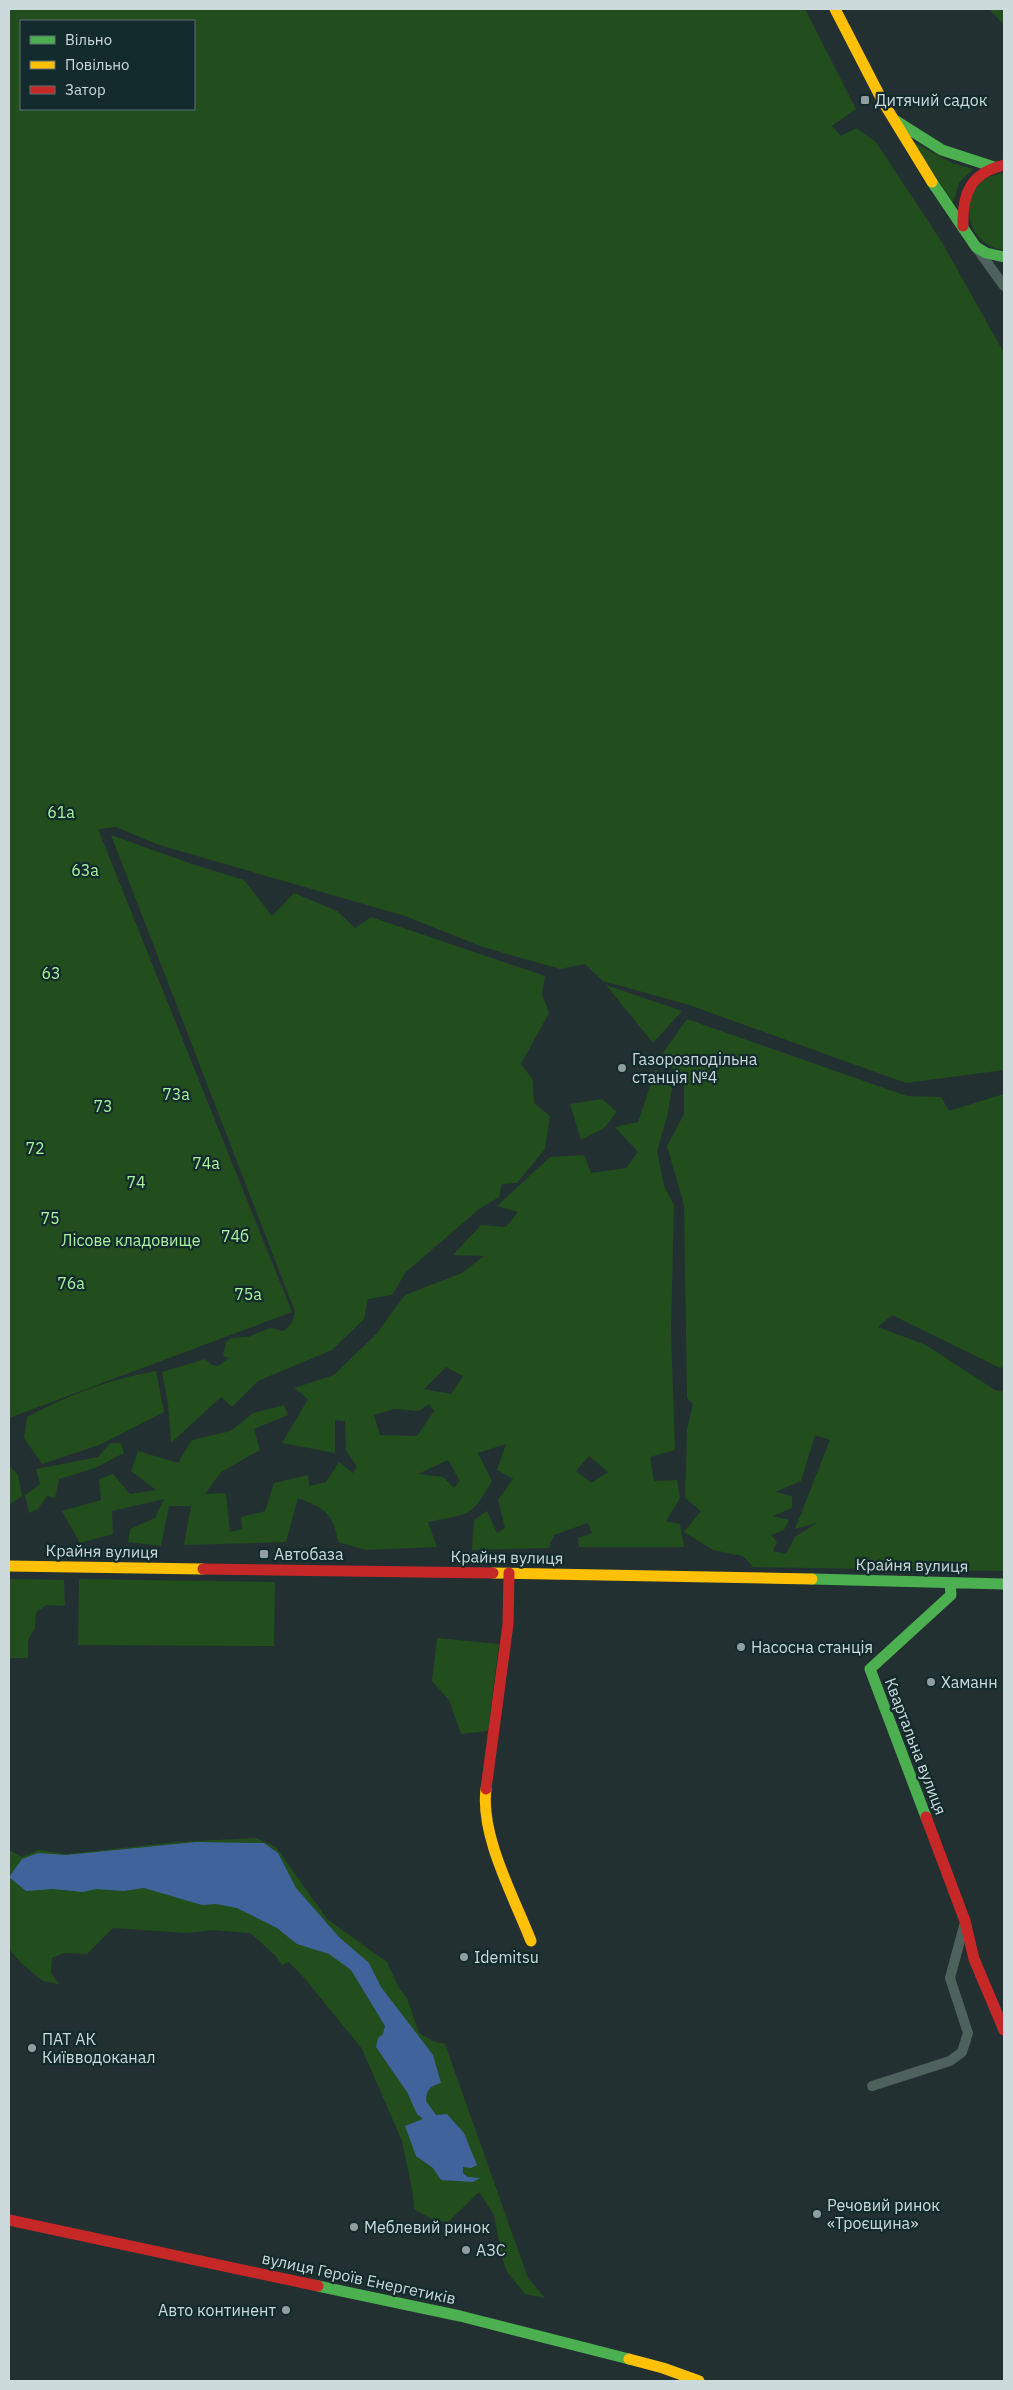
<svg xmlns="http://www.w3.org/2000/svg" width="1013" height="2390" viewBox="0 0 1013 2390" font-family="'IBM Plex Sans',sans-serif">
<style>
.green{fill:#224d1d;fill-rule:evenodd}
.water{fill:#41639c}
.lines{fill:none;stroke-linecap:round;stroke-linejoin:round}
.street{stroke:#4e625d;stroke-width:10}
.fast{stroke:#4caf50;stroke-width:11}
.slow{stroke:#ffc107;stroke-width:11}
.jam{stroke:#c62828;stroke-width:11}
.poi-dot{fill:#919ea0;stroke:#132b2d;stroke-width:2}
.labels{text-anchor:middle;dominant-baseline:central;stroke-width:4.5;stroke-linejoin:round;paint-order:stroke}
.poi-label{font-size:16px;fill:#ccdadb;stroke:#132b2d;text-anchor:start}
.park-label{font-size:16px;fill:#a9f49c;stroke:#132b2d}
.street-label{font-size:16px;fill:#ccdadb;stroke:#132b2d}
</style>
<rect width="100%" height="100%" fill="#233031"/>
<path class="green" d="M9,9H805L856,109L832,126L841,136L856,128L876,142L943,244L1004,353V1070L906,1083L689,1005L603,981L585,964L560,969L483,947L405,916L159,845L116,827L98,829L292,1312L9,1418ZM21,21H194V109H21Z
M989,9H1004V25Z
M912,141L952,163L973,169L959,183L953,203Z
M1004,173V250C957,243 958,177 1004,173Z
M111,835L192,864L244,880L272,916L294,893L337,911L355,928L371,917L545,976L542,994L549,1013L521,1064L533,1080L534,1103L550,1116L545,1149L517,1183L502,1184L499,1197L478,1210L406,1272L392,1295L368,1299L364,1319L332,1350L258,1381L232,1407L221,1397L171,1443L168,1403L162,1372L205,1359L212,1365L218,1366L229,1358L223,1356L226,1342L231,1338L248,1337L270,1328L284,1331L292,1323L295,1312Z
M606,985L682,1011L653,1043Z
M687,1019L907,1096L941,1097L949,1111L1004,1094V1367L1000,1368L892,1315L878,1327L926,1345L995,1390L1004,1392V1571L753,1567L743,1556L713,1550L684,1532L701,1511L685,1498L687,1429L693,1404L687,1398L684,1205L667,1146L684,1114V1085L663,1053ZM815,1435L830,1440L795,1529L817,1523L795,1537L786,1554L773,1551L777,1542L771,1535L784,1530L789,1520L773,1516L792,1508V1496L775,1492L801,1481Z
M656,1069L672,1088L667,1117L657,1151L664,1186L674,1205L671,1331L675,1450L650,1457L654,1481L677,1480L680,1498L666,1521L680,1524L684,1547H579L578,1538L592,1533L588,1523L554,1535L549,1548L472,1550L474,1520L487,1511L497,1533L505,1528L498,1500L513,1479L497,1470L506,1444L478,1453L492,1481C470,1519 470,1513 428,1522L437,1547L366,1550L338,1542C333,1512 325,1509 298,1498L286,1542L184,1545L191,1506H169L161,1546L128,1542L130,1529L155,1518L164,1499L112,1511L113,1534L80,1543L62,1511L101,1500L99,1479L113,1474L130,1494L156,1490L131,1471L138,1451L178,1463L192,1440L231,1431L253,1413L284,1405L288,1415L254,1429L260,1450L221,1472L205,1494L226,1493L230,1532L242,1529L241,1517L265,1511L274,1483L308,1475L309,1486L326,1482L339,1462L353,1473L357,1467L346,1450L345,1421L335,1420V1453L282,1443L308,1399L294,1388L334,1375L377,1333L405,1295L462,1273L484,1256L453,1255L481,1225L506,1227L518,1212L497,1206L550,1157L584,1155L591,1173L626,1168L638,1152L615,1127L638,1122ZM446,1367L463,1376L451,1394L424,1389ZM429,1404L434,1411L417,1436L380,1435L374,1415L394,1409L419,1411ZM589,1456L608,1472L591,1483L576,1471ZM448,1460L460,1481L454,1488L443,1477L418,1474Z
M602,1099L617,1112L604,1128L581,1140L570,1104Z
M156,1371L164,1412L99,1445L42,1464L24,1438L27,1417C71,1394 107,1380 156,1371Z
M110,1443H121L124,1453L95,1468L59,1479L55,1498L47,1496L38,1509L29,1513L25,1495L40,1484L36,1469L98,1457Z
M9,1465L18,1475L22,1496L9,1505Z
M9,1579L64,1580L65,1606L46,1605L36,1613L35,1628L28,1640V1658H9Z
M79,1579L275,1582L274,1646L78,1645Z
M437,1638L499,1644L488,1731L461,1734L449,1700L432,1681Z
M256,1838L276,1847L327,1919L387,1962L399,1988L407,1998L419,2033L433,2041L445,2044L528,2278L545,2298L525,2294L507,2272L501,2255L494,2215L479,2192L448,2222L435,2221L414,2209L413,2194L402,2141L362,2049L306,1980L289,1962L282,1965L275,1955L250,1933L212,1930L188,1933L113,1928L87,1954L64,1953L52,1958L51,1973L59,1984L43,1981L22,1964L9,1949V1850L22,1857L38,1850L67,1854L177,1842Z"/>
<path class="water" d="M196,1842L264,1843L278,1853L296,1888L339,1937L369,1963L381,1987L433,2055L441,2083C430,2086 426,2090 426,2101L436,2115L447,2114L464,2133L477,2165L471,2168L463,2167V2173L468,2177L480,2178L473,2182L441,2180L433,2168L416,2156L405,2126L423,2119L417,2114L407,2092L376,2047L378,2038L383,2034L385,2026L351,1970L329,1954L297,1944L277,1928L237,1908L216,1904L202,1905L144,1888L124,1891L96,1889L83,1892L53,1889L26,1891L9,1877L22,1859L38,1853L66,1855Z"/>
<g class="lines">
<path class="street" d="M978,250L1004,286
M872,2086L950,2061L962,2052L968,2033L950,1978L965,1922"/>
<path class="fast" d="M896,121L942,150L994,167
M932,182L976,247L986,253L1004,257
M812,1579L1004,1584
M926,1817L870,1669L951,1595L950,1583
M318,2286L460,2316L629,2359"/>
<path class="slow" d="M835,9L883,102L932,182
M9,1566L203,1569
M493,1573L812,1579
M486,1789C480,1836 514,1897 531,1941
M629,2359L663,2368L699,2381"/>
<path class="jam" d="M963,226C962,193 971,173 1004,165
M203,1569L493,1573
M486,1789L508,1624L509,1573
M926,1817L965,1921L974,1959L1004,2030
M9,2220L318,2286"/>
</g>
<g class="poi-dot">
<rect x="860" y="95" width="10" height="10" rx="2.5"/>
<circle cx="622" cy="1068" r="5"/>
<rect x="259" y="1549" width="10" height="10" rx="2.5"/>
<circle cx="741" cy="1647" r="5"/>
<circle cx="931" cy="1682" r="5"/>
<circle cx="464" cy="1957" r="5"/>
<circle cx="32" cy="2048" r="5"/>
<circle cx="817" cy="2214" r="5"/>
<circle cx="354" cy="2227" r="5"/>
<circle cx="466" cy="2250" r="5"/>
<circle cx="286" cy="2310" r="5"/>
</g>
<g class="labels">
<g class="poi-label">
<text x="875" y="100">Дитячий садок</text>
<text x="632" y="1059">Газорозподільна<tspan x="632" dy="18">станція №4</tspan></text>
<text x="274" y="1554">Автобаза</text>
<text x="751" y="1647">Насосна станція</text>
<text x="941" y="1682">Хаманн</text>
<text x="474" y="1957">Idemitsu</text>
<text x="42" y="2039">ПАТ АК<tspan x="42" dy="18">Київводоканал</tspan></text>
<text x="827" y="2205">Речовий ринок<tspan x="827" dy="18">«Троєщина»</tspan></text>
<text x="364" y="2227">Меблевий ринок</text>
<text x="476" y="2250">АЗС</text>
<text x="276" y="2310" text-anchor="end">Авто континент</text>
</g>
<g class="park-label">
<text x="61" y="812">61а</text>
<text x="85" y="870">63а</text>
<text x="51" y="973">63</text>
<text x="176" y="1094">73а</text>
<text x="103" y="1106">73</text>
<text x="35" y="1148">72</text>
<text x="206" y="1163">74а</text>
<text x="136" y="1182">74</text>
<text x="50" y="1218">75</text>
<text x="235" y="1236">74б</text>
<text x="131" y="1240">Лісове кладовище</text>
<text x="71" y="1283">76а</text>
<text x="248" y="1294">75а</text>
</g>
<g class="street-label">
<text transform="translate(102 1551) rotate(1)">Крайня вулиця</text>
<text transform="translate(507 1557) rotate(1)">Крайня вулиця</text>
<text transform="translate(912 1565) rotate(1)">Крайня вулиця</text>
<text transform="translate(916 1746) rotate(69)">Квартальна вулиця</text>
<text transform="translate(359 2278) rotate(12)">вулиця Героїв Енергетиків</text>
</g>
</g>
<rect width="1013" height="2390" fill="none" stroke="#ccdadb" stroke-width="20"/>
<rect x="20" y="20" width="175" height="90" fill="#132b2d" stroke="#5d7173"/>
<rect x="30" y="36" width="25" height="8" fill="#4caf50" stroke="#5d7173"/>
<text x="65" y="45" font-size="15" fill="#ccdadb">Вільно</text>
<rect x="30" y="61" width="25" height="8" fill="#ffc107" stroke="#5d7173"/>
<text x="65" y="70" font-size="15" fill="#ccdadb">Повільно</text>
<rect x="30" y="86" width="25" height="8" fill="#c62828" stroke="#5d7173"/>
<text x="65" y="95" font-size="15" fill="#ccdadb">Затор</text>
</svg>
